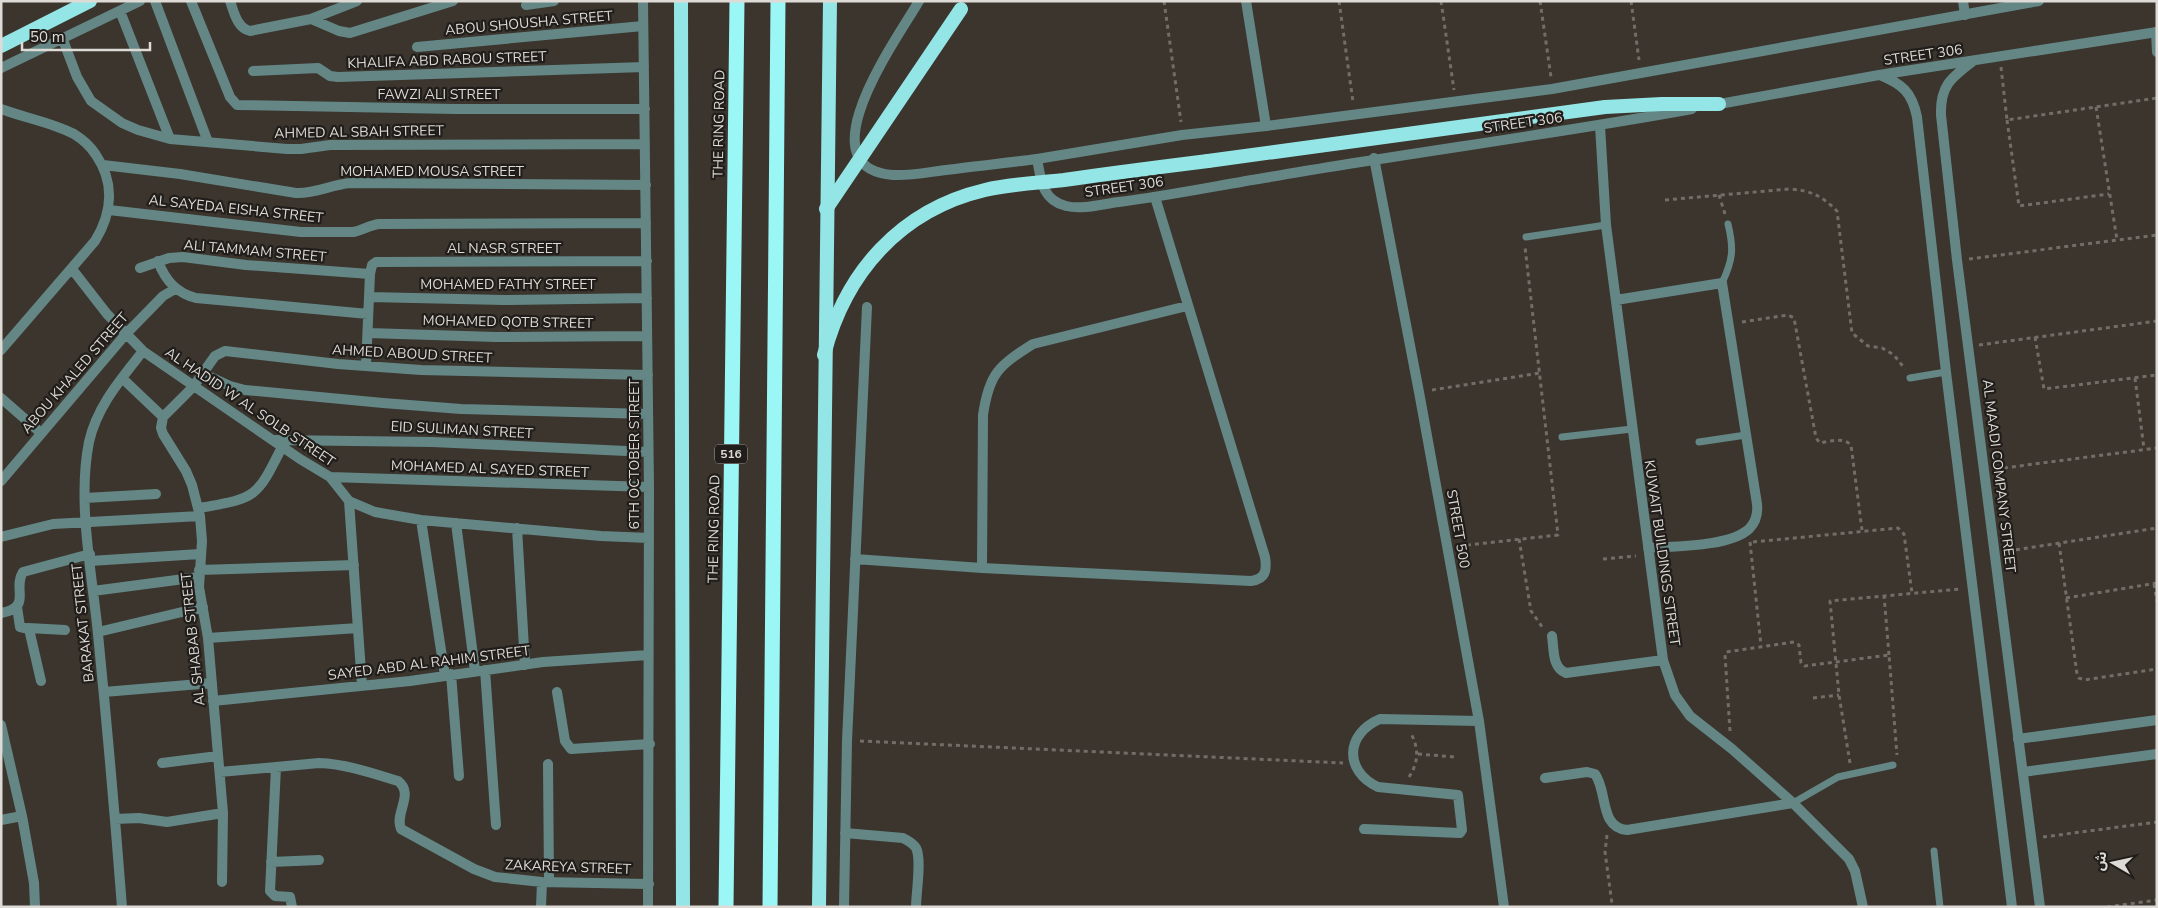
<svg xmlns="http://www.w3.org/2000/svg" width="2158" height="908" viewBox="0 0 2158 908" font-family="'Nunito Sans','Noto Sans Arabic',sans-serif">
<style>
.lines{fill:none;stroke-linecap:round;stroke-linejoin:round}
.path{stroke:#726d66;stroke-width:3;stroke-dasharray:4 4;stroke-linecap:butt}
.service{stroke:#648786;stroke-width:7}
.minor{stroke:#648786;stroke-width:10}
.tertiary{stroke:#648786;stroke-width:10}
.trunk{stroke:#94e6e6;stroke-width:14}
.motorway{stroke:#9bf6f6;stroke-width:15}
.trunk-bridge{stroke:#94e6e6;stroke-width:14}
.labels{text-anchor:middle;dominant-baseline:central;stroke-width:4.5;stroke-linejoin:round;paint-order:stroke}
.shield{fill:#201d1a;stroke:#a5a29e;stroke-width:1}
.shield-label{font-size:12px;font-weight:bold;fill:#dedbd6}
.street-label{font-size:14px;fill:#dedbd6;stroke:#201d1a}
</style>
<rect width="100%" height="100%" fill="#3b352e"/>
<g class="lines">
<path class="path" d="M1164,1L1181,122
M1339,1L1353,102
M1441,1L1454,90
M1540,1L1551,77
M1631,1L1639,60
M2001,67L2007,120L2157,98
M2096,107L2117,240
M2007,120L2019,206L2109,194
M1719,195L1725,214
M1665,200L1789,189C1810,190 1822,196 1837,211L1852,333L1868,346L1882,348L1894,355L1905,369
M1969,259L2157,235
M1742,322L1788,315L1794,318L1816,438L1820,443C1830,441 1843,437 1851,445L1862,530
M2035,337L2044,389L2157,375
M1979,345L2157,321
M2135,378L2144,449
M1432,390L1540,373
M1996,469L2157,448
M1519,539L1531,611L1543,628
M1750,542L1761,646
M1753,542L1898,528L1904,534L1912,593
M2059,543L2077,674L2079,678L2084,680L2157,669
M1459,546L1558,535L1525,247
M2008,551L2157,528
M1603,559L1636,556
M2154,584L2157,601
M1884,595L1889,655
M2066,598L2157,583
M1813,698L1839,695
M1730,731L1725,655L1726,652L1794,642L1799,645L1801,663L1805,666L1889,655L1897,755
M860,741L1343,763
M1418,754L1455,757
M1850,763L1839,695L1830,601L1960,589
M1409,777C1419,762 1419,747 1410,732
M1607,835L1605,852L1612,904L1611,907
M2043,837L2157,822
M2107,907L2157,900"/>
<path class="service" d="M1526,237L1606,225
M1722,283C1733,260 1734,249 1728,224
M1910,378L1946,372
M1562,437L1632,429
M1699,442L1746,435
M1793,803L1838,777L1893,765
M1934,851L1940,907"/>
<path class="minor" d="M155,1L208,142
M191,1L230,97L237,105L456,109H645
M230,1C234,12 237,28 250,31L311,19L357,1
M643,1L649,487L648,907
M919,1C899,36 802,168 893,175C910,176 929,172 946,170C976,166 1006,163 1037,159
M1246,1L1266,126
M1963,1L1965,15
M526,5L554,1
M120,11L170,139
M311,19L339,31L350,33L453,1
M2156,32L2157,52
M63,40L77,77L91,101L122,123L138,130L170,139L287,149H301L330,145L645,144
M417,47L643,26
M1,68L140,1
M253,71L318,68L330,76L338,77L644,67
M1,109C25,118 51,122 74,134C82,139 91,147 96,155C115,183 112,213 95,241L1,350
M1600,126L1606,225L1663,660L1675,695L1690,716L1732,749L1793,803L1849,859L1855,871L1863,907
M1374,158L1419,392L1479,721L1504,907
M103,165L180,174L296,193C315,194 330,185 350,183L646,185
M109,210L301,232H353C362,231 369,225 379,224L646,223
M158,261C165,280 176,293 196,298L368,314
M140,268L169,258L183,257L246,265L370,274
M72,269L107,314L143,351L300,459L330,477L349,501L375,512L421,520L601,536L649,538
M369,297L504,300L647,298
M1616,300L1722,283L1757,504C1758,513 1756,522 1749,529C1729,547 1675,546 1648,548
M368,333L496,337L647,336
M366,366L370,274L372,265L376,262L647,261
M204,374L230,386L245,390L383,403L461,409L648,414
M122,378L163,417
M1,398L41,433
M275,440L432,442L648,452
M330,477L649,487
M1,481L125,335L163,296L175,289
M85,498L156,494
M349,501L362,686
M199,508C257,498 256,499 283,445
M421,520L445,676
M456,523L475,671
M517,528L525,665
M1,537L53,524L200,516
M855,559L982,568L1251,581C1266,579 1267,570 1265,557L1155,197
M90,561L200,554
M982,568L983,415C989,374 998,366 1033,344L1187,306
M199,570L354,565
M93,591L199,577
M17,607L20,627L29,629L41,681
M1,613C33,607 12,589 23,572L90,554
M28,628L65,630
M98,632L203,607
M1552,636C1554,649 1552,668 1566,673L1663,660
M208,638L358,628
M485,670L496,825
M451,674L459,776
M104,692L212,683
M557,692L565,741L571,749L650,744
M213,701L410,681L543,662L648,655
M1,725L22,816L34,883L35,907
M2018,739L2157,720
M162,763L218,756
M548,764L549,882
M276,767L270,891L275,896L290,897L292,907
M220,772L319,763C346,764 372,773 398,781C415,794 394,813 401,829L474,869L495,877L542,882L649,884
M2023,772L2157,754
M1545,778L1587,772L1595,774C1608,792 1599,827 1627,830L1793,803
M115,819L139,818L167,822L223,813
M1,820L22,816
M1364,829L1460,833L1462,830L1458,795L1378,787C1344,771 1345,734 1380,719L1479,721
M845,833L903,838C908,841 913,843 916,848C922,859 916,893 916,907
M271,862L319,860
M222,882L223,813L208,638L199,587L202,541L200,516L192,485L186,471L163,434L161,428L163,417L193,387L215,356L225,351L338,364L421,370L648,375
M122,907C115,816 107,725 98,634C92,573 77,502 89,442C97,406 121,379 143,351
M541,907L542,882
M844,907L847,741L867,307"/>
<path class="tertiary" d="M1972,62C1951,78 1940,86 1941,115L1957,260L2040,907
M1880,75C1902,84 1912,92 1917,117L1946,372L2012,907
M1714,105L1879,75L2157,32
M1692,109C1550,135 1406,153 1264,178C1216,186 1167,196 1119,202C1102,204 1083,210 1066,206C1042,200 1041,180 1037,159L1182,135L1266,126L1552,89L2039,1"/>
<path class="trunk" d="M681,1L683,907
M1,46L90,1
M1208,161L1605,107L1662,104H1719
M819,907L830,1"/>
<path class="motorway" d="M726,907L737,1
M770,907L778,1"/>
<path class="trunk-bridge" d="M826,209L961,9
M824,355C845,273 900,210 985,190C1010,184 1038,183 1064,180C1112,173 1160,167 1208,161"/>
</g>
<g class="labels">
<rect class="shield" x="715" y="444.5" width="32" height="19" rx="4"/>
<g class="shield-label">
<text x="731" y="454">516</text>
</g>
<g class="street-label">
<text transform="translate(529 23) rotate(-5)">ABOU SHOUSHA STREET</text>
<text transform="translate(1923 55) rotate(-8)">STREET 306</text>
<text transform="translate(447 60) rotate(-2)">KHALIFA ABD RABOU STREET</text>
<text x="439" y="94">FAWZI ALI STREET</text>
<text transform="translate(1523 123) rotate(-8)">STREET 306</text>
<text transform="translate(719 124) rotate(-89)">THE RING ROAD</text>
<text transform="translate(359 132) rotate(-1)">AHMED AL SBAH STREET</text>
<text x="432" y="171">MOHAMED MOUSA STREET</text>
<text transform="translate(1124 187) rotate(-8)">STREET 306</text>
<text transform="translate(236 209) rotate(6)">AL SAYEDA EISHA STREET</text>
<text x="504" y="248">AL NASR STREET</text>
<text transform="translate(255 251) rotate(5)">ALI TAMMAM STREET</text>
<text x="508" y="284">MOHAMED FATHY STREET</text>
<text transform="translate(508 322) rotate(1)">MOHAMED QOTB STREET</text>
<text transform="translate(412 354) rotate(3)">AHMED ABOUD STREET</text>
<text transform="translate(75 373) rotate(-49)">ABOU KHALED STREET</text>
<text transform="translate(250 407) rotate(34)">AL HADID W AL SOLB STREET</text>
<text transform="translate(462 430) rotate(3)">EID SULIMAN STREET</text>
<text transform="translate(634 454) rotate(-90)">6TH OCTOBER STREET</text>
<text transform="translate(490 469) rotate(2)">MOHAMED AL SAYED STREET</text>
<text transform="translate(1999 476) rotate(83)">AL MAADI COMPANY STREET</text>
<text transform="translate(714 529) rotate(-89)">THE RING ROAD</text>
<text transform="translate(1458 529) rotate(80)">STREET 500</text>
<text transform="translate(1662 553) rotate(82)">KUWAIT BUILDINGS STREET</text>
<text transform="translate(83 623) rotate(-96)">BARAKAT STREET</text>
<text transform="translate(193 639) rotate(-96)">AL SHABAB STREET</text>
<text transform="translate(429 663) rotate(-7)">SAYED ABD AL RAHIM STREET</text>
<text transform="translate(568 867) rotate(2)">ZAKAREYA STREET</text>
</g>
</g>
<rect width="2158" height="908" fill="none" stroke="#dedbd6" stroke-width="5"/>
<g transform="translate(2113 863) rotate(279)" stroke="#201d1a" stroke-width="4" paint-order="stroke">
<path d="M0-4L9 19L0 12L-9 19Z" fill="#dedbd6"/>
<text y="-8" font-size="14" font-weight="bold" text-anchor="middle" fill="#dedbd6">ش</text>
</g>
<path d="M22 42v8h128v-8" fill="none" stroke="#dedbd6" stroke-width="2.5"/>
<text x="30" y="42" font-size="15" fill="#dedbd6" stroke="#201d1a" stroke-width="4" paint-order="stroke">50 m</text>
</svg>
